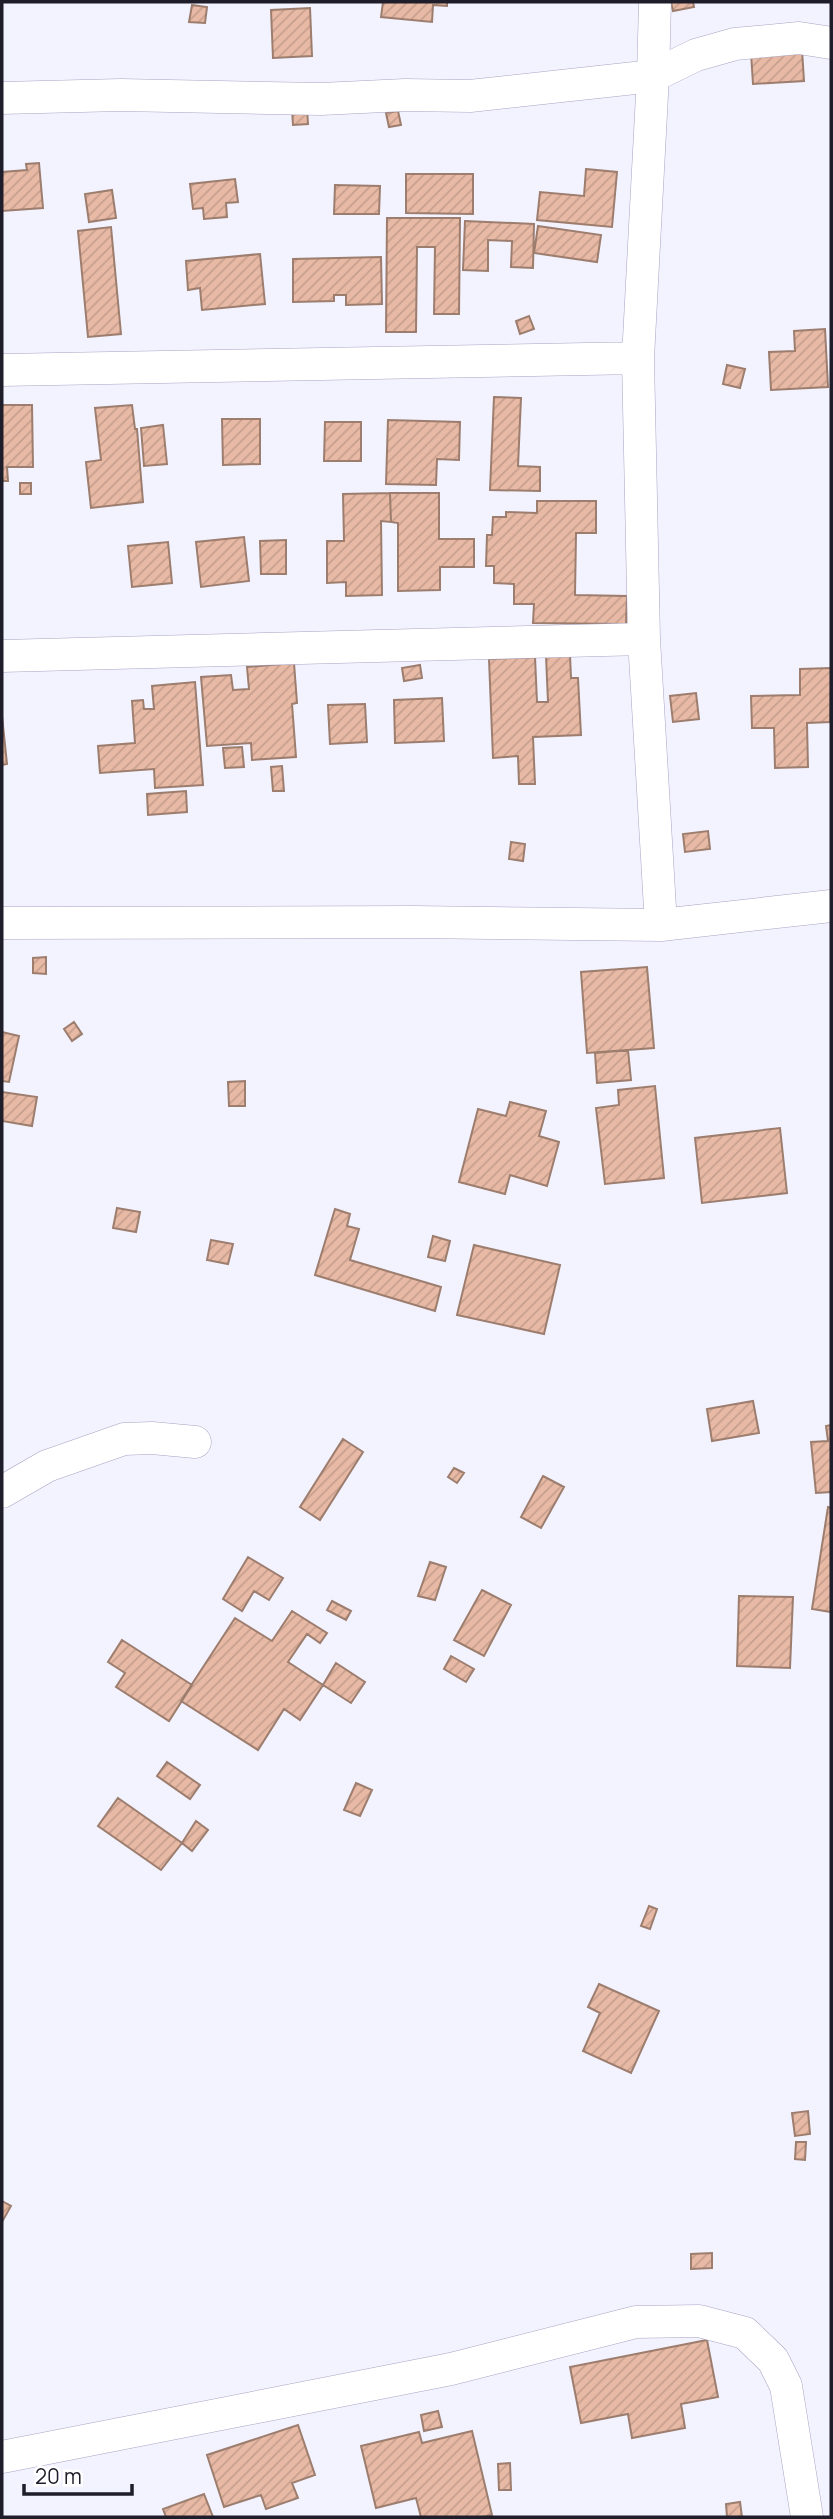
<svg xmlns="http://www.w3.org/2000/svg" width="833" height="2519" viewBox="0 0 833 2519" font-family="Manrope,sans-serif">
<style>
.building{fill:url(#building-hatch);stroke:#9c7d6e;stroke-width:2}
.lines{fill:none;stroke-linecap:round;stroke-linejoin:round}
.street-casing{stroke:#a9a4c3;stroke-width:33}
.street{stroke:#fff;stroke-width:32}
</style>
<defs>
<pattern id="building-hatch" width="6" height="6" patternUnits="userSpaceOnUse" patternTransform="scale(1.75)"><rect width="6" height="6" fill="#e8baa5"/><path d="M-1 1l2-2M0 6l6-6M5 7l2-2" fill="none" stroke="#c79f8e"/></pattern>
</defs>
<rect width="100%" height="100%" fill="#f3f2ff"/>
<path class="building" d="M383,2H447V6L433,5L432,22L381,17Z
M671,2H693L694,7L673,11Z
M192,5L207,7L205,23L189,22Z
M310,8L312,56L273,58L271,10Z
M802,50L804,81L753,84L751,53Z
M307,107L308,124L293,125L292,109Z
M398,111L401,125L389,127L386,113Z
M39,163L43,208L2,211V172L27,170L26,164Z
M586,169L617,172L612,227L537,220L540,192L584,196Z
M406,174H473V214L406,213Z
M235,179L238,202L226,203L227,217L204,219L203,208L193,209L190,184Z
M335,185L380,186L379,214H334Z
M112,190L116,218L89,222L85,194Z
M387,218H460L459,314H434L435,247H417L416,332H386Z
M465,221L534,224L533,268L511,267L512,241L488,240V271L463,270Z
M538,226L601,235L597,262L534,253Z
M111,227L121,334L88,337L78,231Z
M260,254L265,304L202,310L200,288L188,290L186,261Z
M381,257L382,304L346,305V295H334V301L293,302V259Z
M529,316L534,329L520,334L516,321Z
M825,329L828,387L771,390L769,352L795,351L794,331Z
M727,365L745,369L740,388L723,384Z
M494,397L521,398L518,466L540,467V491L490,490Z
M2,405H32L33,467H7L8,481H2Z
M132,405L135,429H137L143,502L91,508L86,462L101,460L95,408Z
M222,419H260V464L223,465Z
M388,420L460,422L459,460L437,459L436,485L386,484Z
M325,422H361V461H324Z
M163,425L167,464L144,466L141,428Z
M20,483H31V494H20Z
M390,493L391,522L381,521L382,595L346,596V582L327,583V541H344L343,494Z
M390,493H439V539H474V567H440V590L398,591V523L391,522Z
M537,501H596V533H576L575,595L627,596L626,624L533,623L534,604H514V584L494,583V566H486L487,535H492L493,517H506V512L537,513Z
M244,537L249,581L201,587L196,542Z
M286,540V574H261L260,541Z
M168,542L172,583L132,587L128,546Z
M570,655L571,678H578L581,735L533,737L535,784H519L518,756L493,758L489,659L535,657L537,702H548L546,656Z
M294,663L297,703L292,704L296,757L252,760L251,743L207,746L201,677L231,675L233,690L249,689L247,667Z
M420,665L422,678L404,681L402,668Z
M831,668L830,722L807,723L808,767L775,768L774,728H752L751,696L800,695V669Z
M195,682L203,785L155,788L154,769L100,773L98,746L135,743L132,701L143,700L144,709H154L152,686Z
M696,693L699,719L673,722L670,696Z
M442,698L444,741L395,743L394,700Z
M365,704L367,742L330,744L328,705Z
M2,716L7,764L2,765Z
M242,747L244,767L225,768L223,748Z
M282,766L284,791H273L271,767Z
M186,791L187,812L148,815L147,794Z
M708,831L710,849L685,852L683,834Z
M511,842L525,844L523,861L509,859Z
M46,957V974L33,973V958Z
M647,967L654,1048L587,1053L581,972Z
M74,1022L82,1034L72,1041L64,1029Z
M2,1032L19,1036L9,1082L2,1081Z
M628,1050L631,1080L597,1083L595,1053Z
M245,1081V1106H229L228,1082Z
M655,1086L664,1178L605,1184L596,1108L619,1105L618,1090Z
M2,1092L37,1097L32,1126L2,1121Z
M510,1102L546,1111L539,1136L559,1142L547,1186L510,1175L505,1194L459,1182L478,1109L506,1116Z
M780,1128L787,1193L702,1203L695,1138Z
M117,1208L140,1212L136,1232L113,1228Z
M335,1209L350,1214L347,1226L359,1229L350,1260L441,1287L435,1311L315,1275Z
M433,1236L450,1241L445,1261L428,1257Z
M211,1240L233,1244L228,1264L207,1260Z
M474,1245L560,1265L544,1334L457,1315Z
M753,1401L759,1433L712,1441L707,1409Z
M831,1425V1492L816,1493L811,1442L828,1441L826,1426Z
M343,1439L363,1452L320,1520L300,1507Z
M454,1468L464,1473L457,1483L448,1477Z
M543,1476L564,1487L541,1528L521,1517Z
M828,1507L831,1508V1612L812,1609Z
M248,1557L283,1578L269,1600L254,1591L242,1611L223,1599Z
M430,1562L446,1567L435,1600L418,1596Z
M482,1590L511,1605L484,1656L454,1640Z
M739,1596L793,1597L790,1668L737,1666Z
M332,1601L351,1611L346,1620L327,1610Z
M292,1611L327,1633L320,1643L307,1634L288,1662L323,1685L300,1720L284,1709L258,1750L181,1701L235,1618L272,1641Z
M122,1640L192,1685L169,1721L116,1687L125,1673L108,1662Z
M451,1656L474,1669L466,1682L444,1669Z
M336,1663L365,1682L351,1703L323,1685Z
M167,1762L200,1785L190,1799L157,1776Z
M356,1783L372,1790L360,1816L344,1810Z
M118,1798L182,1843L161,1870L98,1826Z
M196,1821L208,1830L192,1851L182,1843Z
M649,1906L657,1909L650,1929L641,1926Z
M599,1984L659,2011L631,2073L583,2051L600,2013L588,2007Z
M808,2111L810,2134L795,2136L792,2113Z
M796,2142H806L805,2160L795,2159Z
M2,2201L11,2206L2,2222Z
M712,2253V2268L691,2269V2254Z
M707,2340L718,2397L681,2404L685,2428L632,2438L628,2414L581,2423L570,2367Z
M438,2411L442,2427L424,2431L421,2415Z
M298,2425L315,2475L292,2483L298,2498L266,2509L261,2495L224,2507L207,2455Z
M472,2431L492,2515L483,2517H421L416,2498L376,2508L361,2446L419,2432L422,2443Z
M510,2463L511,2490H499L498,2464Z
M204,2494L213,2517H166L163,2509Z
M740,2502L742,2517H727L726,2504Z"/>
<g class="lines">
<g class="street-casing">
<path id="street" d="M655,2L653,76L638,358L644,639L661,925
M2,98L121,95L321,99L405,95L470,96L653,76L696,55L735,44L799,38L831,43
M2,370L638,358
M2,656L644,639
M2,923L414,922L661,925L831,906
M2,1492L47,1466L124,1439L152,1438L195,1442
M2,2457L451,2369L636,2322L699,2321L745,2333L773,2360L786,2386L807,2517"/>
</g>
<use href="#street" class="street"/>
</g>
<rect width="833" height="2519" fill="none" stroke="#1f1d29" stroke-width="7"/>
<path d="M24 2484v10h108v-10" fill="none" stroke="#1f1d29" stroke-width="3.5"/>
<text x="35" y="2484" font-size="21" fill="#1f1d29" stroke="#ffffff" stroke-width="5" paint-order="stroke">20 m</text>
</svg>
